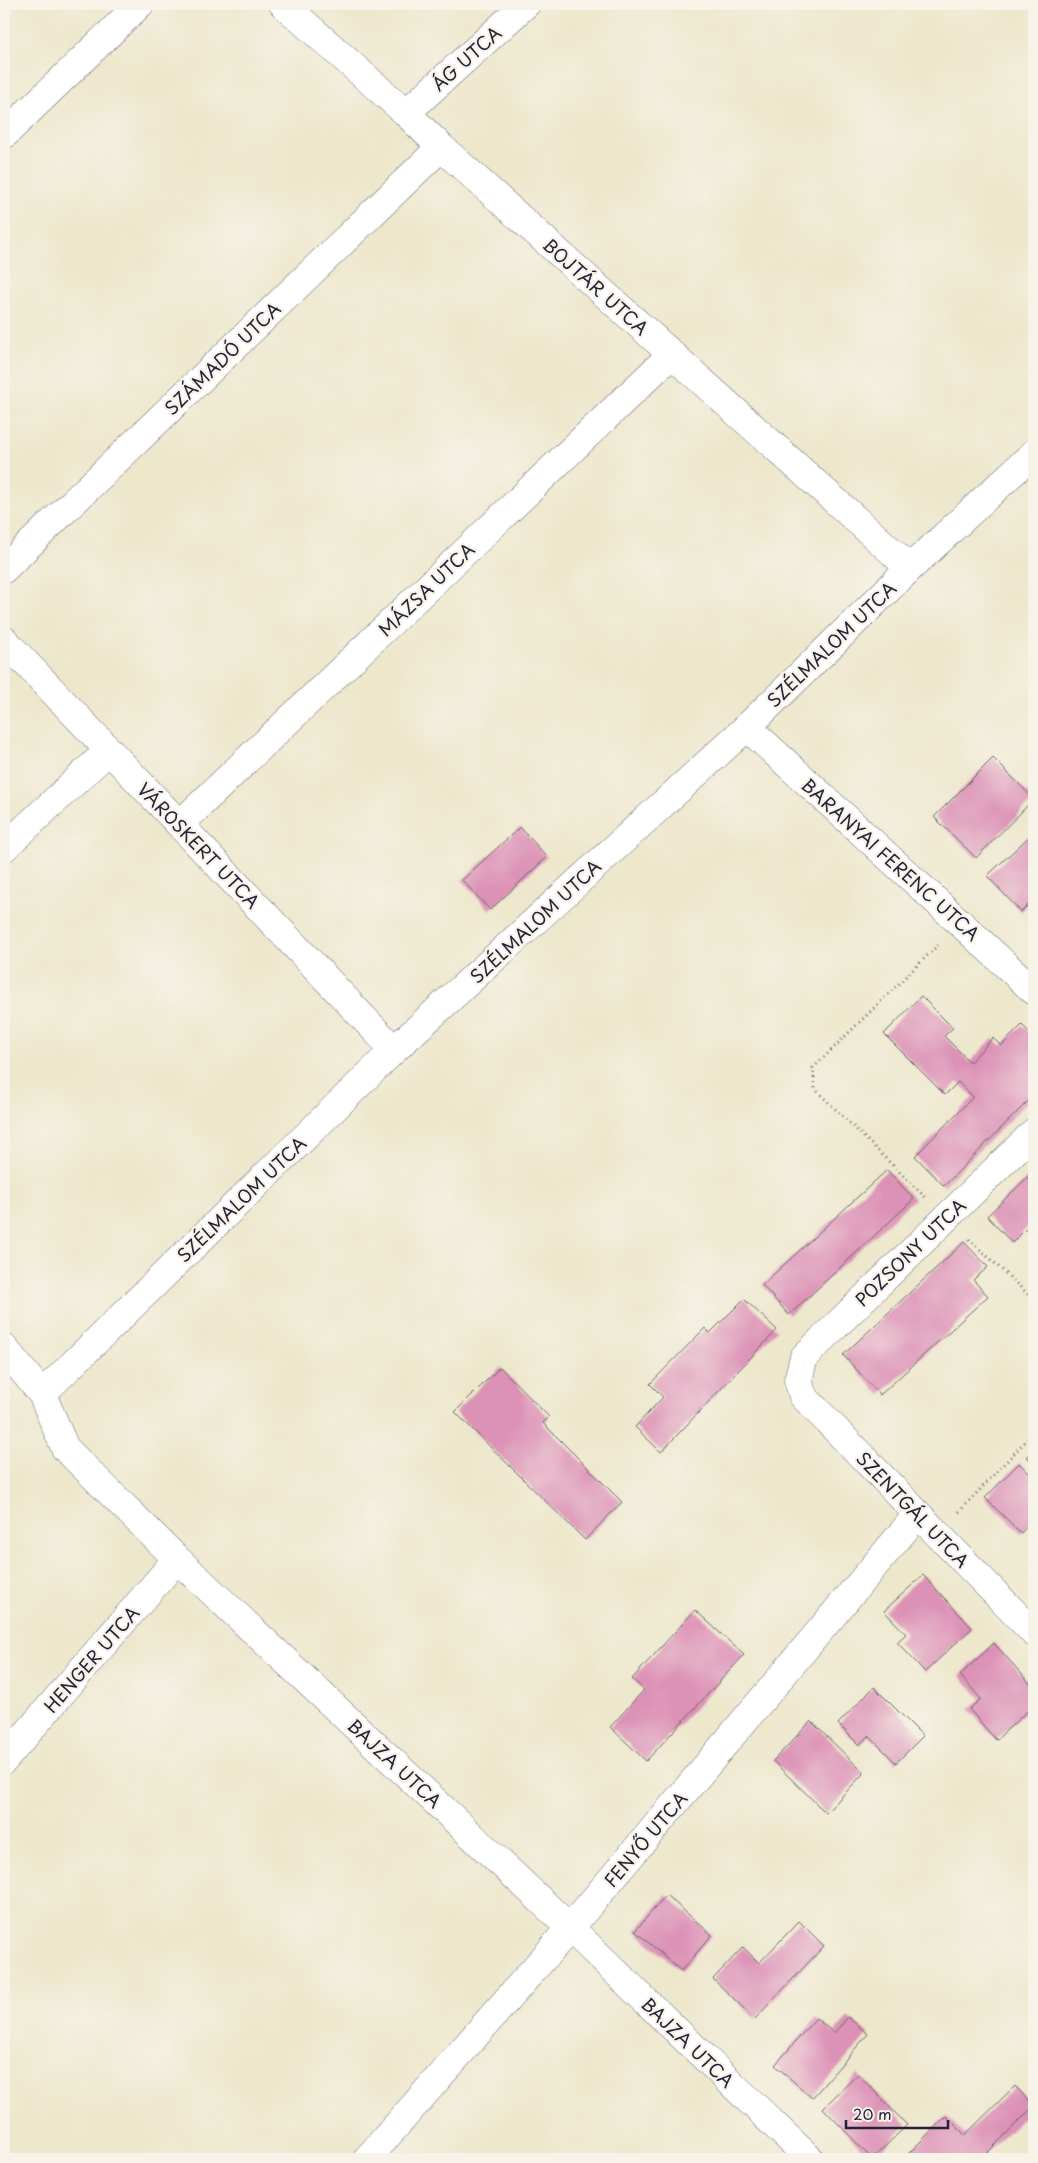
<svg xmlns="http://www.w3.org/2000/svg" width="1038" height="2163" viewBox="0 0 1038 2163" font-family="'Playpen Sans',sans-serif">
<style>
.building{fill:#dc91b6}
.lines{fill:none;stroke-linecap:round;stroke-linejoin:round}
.minor-casing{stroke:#69676e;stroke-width:29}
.path{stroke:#69676e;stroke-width:3;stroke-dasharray:1 4;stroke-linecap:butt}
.minor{stroke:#fff;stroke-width:28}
.labels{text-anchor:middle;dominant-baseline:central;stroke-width:4.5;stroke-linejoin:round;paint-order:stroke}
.street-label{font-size:18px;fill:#22223b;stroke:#f7f3e8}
</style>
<rect width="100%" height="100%" fill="#f7f3e8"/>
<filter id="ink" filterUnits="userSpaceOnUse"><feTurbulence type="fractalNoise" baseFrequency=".02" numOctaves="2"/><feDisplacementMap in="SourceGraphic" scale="10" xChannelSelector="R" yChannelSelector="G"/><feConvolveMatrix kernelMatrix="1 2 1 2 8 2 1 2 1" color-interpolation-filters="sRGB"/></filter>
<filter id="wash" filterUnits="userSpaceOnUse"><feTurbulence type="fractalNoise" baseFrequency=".0096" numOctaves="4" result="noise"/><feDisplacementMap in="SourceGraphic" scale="20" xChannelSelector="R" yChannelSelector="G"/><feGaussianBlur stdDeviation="1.12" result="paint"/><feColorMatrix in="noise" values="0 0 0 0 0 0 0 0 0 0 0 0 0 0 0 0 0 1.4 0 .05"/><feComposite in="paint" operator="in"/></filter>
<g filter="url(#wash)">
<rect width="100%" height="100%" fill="#ede7cc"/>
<g id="blocks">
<path class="building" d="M993,758L1034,799L976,858L934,817Z
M520,827L547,857L490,910L462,880Z
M1034,832V899L1021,912L987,876Z
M921,996L953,1028L944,1036L970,1062L993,1038L1001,1046L1022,1025L1034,1037V1095L944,1186L915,1156L973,1097L958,1082L945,1095L884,1034Z
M887,1170L914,1199L789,1315L762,1285Z
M1034,1171V1221L1012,1243L987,1216Z
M964,1242L988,1267L973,1280L988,1296L880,1395L843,1355Z
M744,1299L777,1330L661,1452L635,1427L663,1397L650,1384L705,1328L710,1333Z
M500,1367L549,1417L543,1423L622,1502L585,1540L455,1412Z
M1034,1450V1464L1027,1457Z
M1019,1463L1034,1478V1519L1021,1533L985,1498Z
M923,1575L972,1628L925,1672L897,1642L906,1634L884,1611Z
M695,1610L744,1655L646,1761L610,1727L644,1690L632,1679Z
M994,1643L1034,1688V1705L996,1740L969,1709L981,1699L960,1675Z
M874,1687L923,1736L896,1763L869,1736L859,1745L838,1724Z
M811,1721L864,1773L826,1813L773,1761Z
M1034,1739V1754L1027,1747Z
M666,1895L712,1935L681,1971L635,1931Z
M799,1921L824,1946L755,2019L713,1979L743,1947L759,1963Z
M848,2017L868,2034L812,2098L775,2065L816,2018L834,2033Z
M858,2074L907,2125L872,2159L823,2108Z
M1015,2086L1034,2106L981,2159H910L907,2155L946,2116L965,2135Z"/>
</g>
</g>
<g filter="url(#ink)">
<use href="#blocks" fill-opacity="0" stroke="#69676e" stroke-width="1"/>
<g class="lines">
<g class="minor-casing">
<path id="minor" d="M283,4L406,113L441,147L910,568
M406,113L526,4
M4,135L140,4
M4,569L441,147
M4,640L394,1050
M747,727L1034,991
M180,824L672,354
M4,848L108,751
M1034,1132L804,1357L798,1380L803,1396L1034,1633
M4,1348L42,1394L65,1448L177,1559L570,1928L810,2159
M42,1394L394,1050L747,727L910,568L1034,453
M4,1760L177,1559
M367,2159L570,1928L918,1514"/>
</g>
<path class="path" d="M925,1197L815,1089L813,1068L938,945
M969,1239L1034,1300
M959,1512L1034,1432"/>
<use href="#minor" class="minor"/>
</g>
</g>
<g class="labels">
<g class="street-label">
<text transform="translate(466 58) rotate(-42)">ÁG UTCA</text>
<text transform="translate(596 286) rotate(42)">BOJTÁR UTCA</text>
<text transform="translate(222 358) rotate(-44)">SZÁMADÓ UTCA</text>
<text transform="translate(426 589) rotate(-44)">MÁZSA UTCA</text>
<text transform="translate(831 644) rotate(-44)">SZÉLMALOM UTCA</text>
<text transform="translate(199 845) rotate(46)">VÁROSKERT UTCA</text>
<text transform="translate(891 859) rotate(42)">BARANYAI FERENC UTCA</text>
<text transform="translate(535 921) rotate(-43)">SZÉLMALOM UTCA</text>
<text transform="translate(241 1199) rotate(-44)">SZÉLMALOM UTCA</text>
<text transform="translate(910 1252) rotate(-44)">POZSONY UTCA</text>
<text transform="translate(913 1509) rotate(46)">SZENTGÁL UTCA</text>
<text transform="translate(91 1659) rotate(-49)">HENGER UTCA</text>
<text transform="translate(395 1763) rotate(43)">BAJZA UTCA</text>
<text transform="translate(645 1839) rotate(-50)">FENYŐ UTCA</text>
<text transform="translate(688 2042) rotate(44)">BAJZA UTCA</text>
</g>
</g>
<rect width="1038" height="2163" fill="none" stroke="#f7f3e8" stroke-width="20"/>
<path d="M846 2120v8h102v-8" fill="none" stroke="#22223b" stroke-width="2.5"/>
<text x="853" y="2120" font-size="15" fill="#22223b" stroke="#f7f3e8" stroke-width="4" paint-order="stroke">20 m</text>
</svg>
